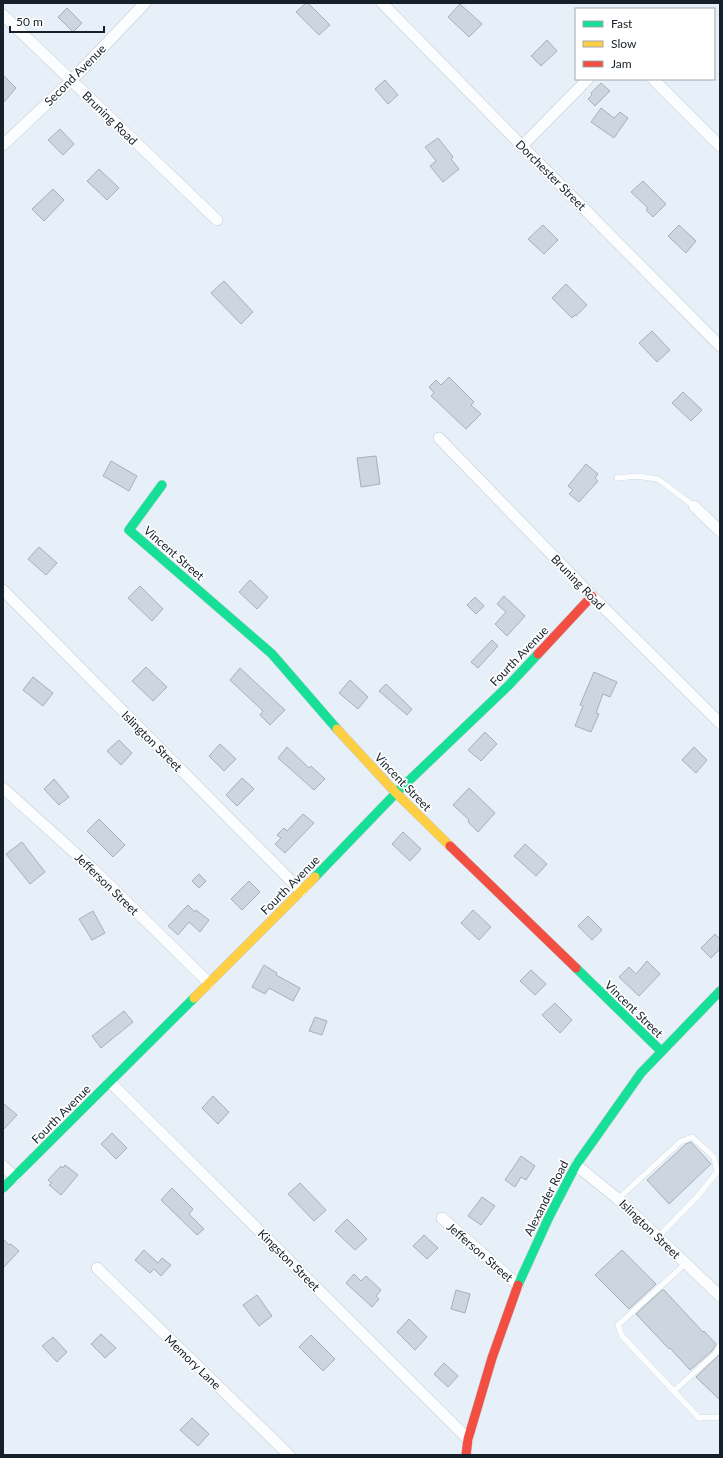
<svg xmlns="http://www.w3.org/2000/svg" width="723" height="1458" viewBox="0 0 723 1458" font-family="Lato,sans-serif">
<style>
.building{fill:#cdd6de;stroke:#a7b0b8}
.lines{fill:none;stroke-linecap:round;stroke-linejoin:round}
.lane-casing{stroke:#c2cbd3;stroke-width:6}
.street-casing{stroke:#c2cbd3;stroke-width:12}
.fast-casing{stroke:#c2cbd3;stroke-width:10}
.slow-casing{stroke:#c2cbd3;stroke-width:10}
.jam-casing{stroke:#c2cbd3;stroke-width:10}
.lane{stroke:#fbfdfe;stroke-width:5.5}
.street{stroke:#fbfdfe;stroke-width:11}
.fast{stroke:#16e098;stroke-width:9}
.slow{stroke:#ffcf43;stroke-width:9}
.jam{stroke:#f24e42;stroke-width:9}
.labels{text-anchor:middle;dominant-baseline:central;stroke-width:3.5;stroke-linejoin:round;paint-order:stroke}
.street-label{font-size:12px;fill:#162029;stroke:#fff}
</style>
<rect width="100%" height="100%" fill="#e7f0f8"/>
<path class="building" d="M306,3H308L330,25L319,35L296,12Z
M460,4L482,24L469,37L448,17Z
M67,8L82,23L73,32L58,17Z
M547,40L557,51L541,66L531,56Z
M3,75L16,88L3,103Z
M385,80L398,95L388,104L375,89Z
M601,83L610,91L595,106L588,99L592,95L591,93Z
M601,108L614,118L620,112L628,118L614,138L591,122Z
M60,129L74,144L63,155L48,140Z
M438,138L453,157L451,159L459,169L443,182L430,166L436,161L425,147Z
M99,169L119,188L107,200L87,181Z
M643,181L666,204L653,217L646,210L648,208L631,192Z
M53,189L64,200L44,221L32,209Z
M543,225L558,240L544,254L528,239Z
M679,225L696,241L686,253L668,236Z
M224,281L253,312L241,324L211,293Z
M566,284L587,305L576,316L575,315L572,318L552,298Z
M652,331L670,350L657,362L639,343Z
M449,377L474,402L471,405L481,414L466,429L431,396L434,393L429,387L436,380L441,385Z
M683,392L702,410L691,421L672,403Z
M376,456L380,484L361,487L357,458Z
M111,461L137,476L129,491L103,476Z
M586,464L598,474L595,478L598,481L579,502L569,494L573,490L568,486Z
M39,547L57,563L46,575L28,559Z
M250,580L268,597L257,609L239,592Z
M140,586L163,609L152,621L128,598Z
M504,596L525,616L507,636L495,624L506,612L497,604Z
M475,597L484,606L476,614L467,605Z
M492,640L498,646L478,668L471,662Z
M146,667L167,687L153,701L132,681Z
M240,668L285,710L270,725L260,715L263,711L230,680Z
M594,672L617,682L610,697L603,694L596,713L599,714L591,732L575,726L583,706L580,705Z
M33,677L53,693L43,706L23,690Z
M350,680L368,697L358,709L339,693Z
M386,684L412,709L407,715L379,691Z
M485,732L497,744L481,761L468,750Z
M119,740L132,753L121,765L107,751Z
M220,744L236,759L224,771L209,756Z
M287,747L309,768L311,766L325,779L314,790L278,758Z
M694,747L707,760L696,773L682,760Z
M242,778L254,789L237,806L226,795Z
M54,779L69,797L59,805L44,789Z
M469,788L495,813L478,832L468,822L469,820L453,805Z
M303,814L314,823L285,853L275,844L281,838L277,835L284,828L287,831Z
M99,819L125,845L113,857L87,831Z
M403,832L421,849L410,861L392,844Z
M22,842L45,872L30,884L6,854Z
M525,844L547,864L536,876L514,856Z
M199,874L206,881L199,888L192,881Z
M249,881L260,892L242,910L231,899Z
M188,905L195,912L196,910L209,920L200,932L189,922L178,935L168,926Z
M473,910L491,927L479,940L461,923Z
M93,911L105,933L92,940L79,919Z
M588,916L602,930L592,940L578,926Z
M715,934L720,939V949L711,958L701,948Z
M647,961L660,974L639,996L619,977L629,967L636,974Z
M264,965L277,973L276,975L300,988L293,1001L269,988L265,994L252,987Z
M531,970L546,984L535,995L520,981Z
M555,1003L572,1020L560,1033L542,1015Z
M124,1011L133,1022L101,1048L92,1036Z
M315,1017L327,1021L322,1035L309,1031Z
M213,1096L229,1112L218,1124L202,1108Z
M3,1103L17,1115L3,1130Z
M112,1133L127,1148L116,1159L101,1144Z
M691,1142L711,1164L669,1204L647,1180L686,1144Z
M521,1156L535,1166L526,1180L521,1177L515,1187L505,1180Z
M65,1165L78,1175L61,1195L49,1185L52,1183L48,1180L61,1166L63,1168Z
M300,1183L326,1210L314,1221L288,1194Z
M172,1188L193,1209L189,1214L204,1229L197,1235L161,1200Z
M482,1197L495,1206L481,1225L468,1216Z
M347,1219L367,1239L355,1250L335,1231Z
M424,1235L438,1248L427,1259L413,1246Z
M3,1239L9,1245L11,1244L19,1251L3,1268Z
M144,1250L158,1263L162,1258L171,1265L161,1276L154,1269L150,1273L135,1260Z
M622,1250L656,1284L629,1309L595,1275Z
M354,1274L361,1281L366,1276L381,1290L376,1296L379,1299L372,1307L346,1283Z
M456,1290L470,1294L465,1313L451,1309Z
M662,1290H664L703,1332L704,1331L716,1344L712,1351L690,1370L670,1348L669,1349L636,1314Z
M257,1295L272,1316L259,1326L243,1305Z
M409,1319L427,1337L415,1350L397,1332Z
M101,1334L116,1348L105,1358L91,1344Z
M311,1335L335,1359L323,1371L299,1347Z
M53,1337L67,1352L57,1362L42,1346Z
M720,1354V1400L696,1377Z
M444,1363L458,1376L448,1387L434,1374Z
M192,1418L209,1434L198,1446L180,1430Z"/>
<g class="lines">
<g class="lane-casing">
<path id="lane" d="M617,478L637,476L658,479L694,506
M618,1199L680,1142L692,1137L714,1157L717,1172L697,1197L658,1237
M686,1263L618,1325L622,1336L699,1418L720,1417
M674,1391L715,1354L720,1346"/>
</g>
<g class="street-casing">
<path id="street" d="M382,3L522,146L720,346
M3,15L217,220
M653,79L720,146
M3,145L71,81L145,3
M522,146L588,79
M439,438L592,596L720,723
M694,506L720,531
M3,590L301,891
M3,788L93,869L209,983
M110,1082L468,1439
M576,1165L618,1199L720,1296
M3,1166L15,1177
M442,1218L518,1285
M97,1268L289,1455"/>
</g>
<g class="fast-casing">
<path id="fast" d="M162,485L129,530L272,654L337,729
M315,877L396,793L509,685L538,654
M576,968L661,1051
M3,1188L194,998
M518,1285L549,1217L576,1165L641,1073L720,991"/>
</g>
<g class="slow-casing">
<path id="slow" d="M337,729L396,793L450,846
M194,998L315,877"/>
</g>
<g class="jam-casing">
<path id="jam" d="M538,654L592,596
M450,846L576,968
M466,1455L468,1439L492,1358L518,1285"/>
</g>
<use href="#lane" class="lane"/>
<use href="#street" class="street"/>
<use href="#fast" class="fast"/>
<use href="#slow" class="slow"/>
<use href="#jam" class="jam"/>
</g>
<g class="labels">
<g class="street-label">
<text transform="translate(75 75) rotate(-45)">Second Avenue</text>
<text transform="translate(110 118) rotate(44)">Bruning Road</text>
<text transform="translate(551 175) rotate(45)">Dorchester Street</text>
<text transform="translate(174 553) rotate(41)">Vincent Street</text>
<text transform="translate(578 582) rotate(46)">Bruning Road</text>
<text transform="translate(519 656) rotate(-46)">Fourth Avenue</text>
<text transform="translate(152 741) rotate(45)">Islington Street</text>
<text transform="translate(403 782) rotate(46)">Vincent Street</text>
<text transform="translate(107 884) rotate(44)">Jefferson Street</text>
<text transform="translate(290 885) rotate(-45)">Fourth Avenue</text>
<text transform="translate(634 1009) rotate(44)">Vincent Street</text>
<text transform="translate(61 1114) rotate(-45)">Fourth Avenue</text>
<text transform="translate(546 1198) rotate(-63)">Alexander Road</text>
<text transform="translate(650 1229) rotate(44)">Islington Street</text>
<text transform="translate(480 1252) rotate(41)">Jefferson Street</text>
<text transform="translate(289 1260) rotate(45)">Kingston Street</text>
<text transform="translate(193 1362) rotate(44)">Memory Lane</text>
</g>
</g>
<rect width="723" height="1458" fill="none" stroke="#162029" stroke-width="8"/>
<rect x="575" y="8" width="140" height="72" fill="#ffffff" stroke="#a2a6a9"/>
<rect x="583" y="21" width="20" height="6" fill="#16e098" stroke="#a2a6a9"/>
<text x="611" y="28" font-size="12" fill="#162029">Fast</text>
<rect x="583" y="41" width="20" height="6" fill="#ffcf43" stroke="#a2a6a9"/>
<text x="611" y="48" font-size="12" fill="#162029">Slow</text>
<rect x="583" y="61" width="20" height="6" fill="#f24e42" stroke="#a2a6a9"/>
<text x="611" y="68" font-size="12" fill="#162029">Jam</text>
<path d="M10 26v6h94v-6" fill="none" stroke="#162029" stroke-width="2"/>
<text x="16" y="26" font-size="12" fill="#162029" stroke="#ffffff" stroke-width="3" paint-order="stroke">50 m</text>
</svg>
